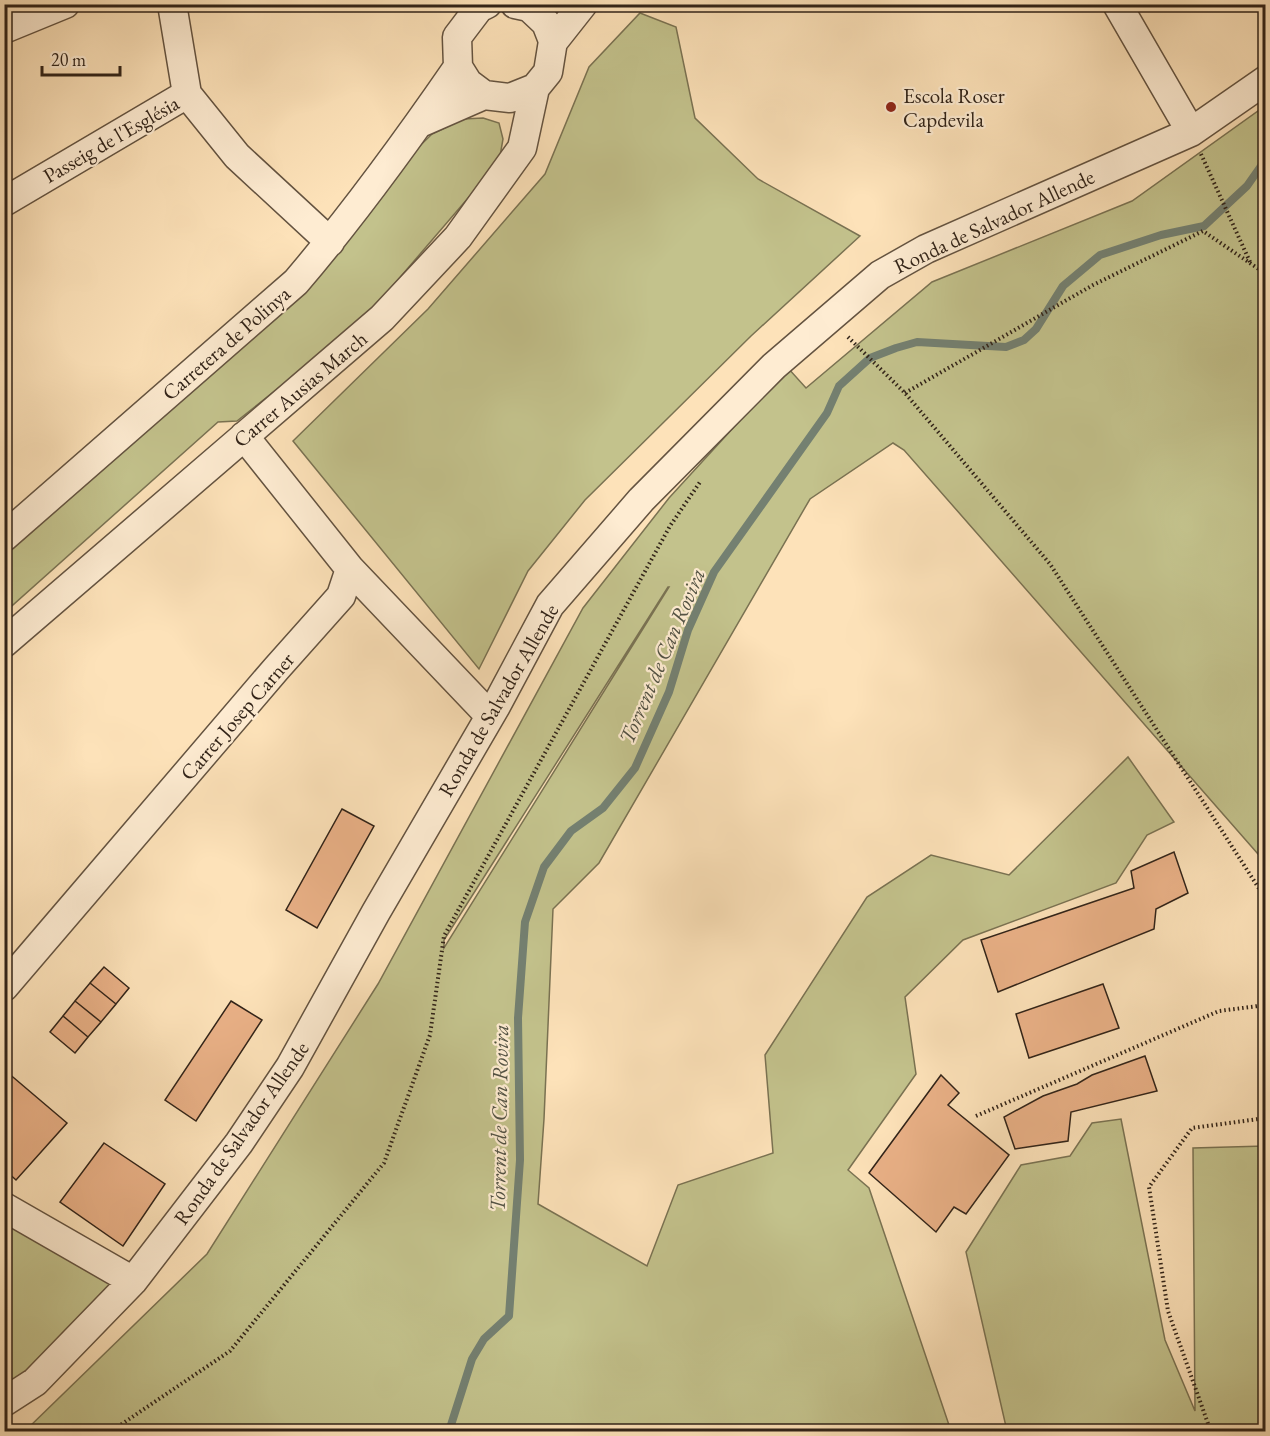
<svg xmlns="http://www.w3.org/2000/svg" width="1270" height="1436" viewBox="0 0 1270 1436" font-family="'EB Garamond',serif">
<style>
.green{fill:#c3c28c;stroke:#7a7252;stroke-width:1.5;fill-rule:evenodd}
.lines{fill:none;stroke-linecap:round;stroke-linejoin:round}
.stream{stroke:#748071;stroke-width:8}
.building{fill:#eab187;stroke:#312318;stroke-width:1.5}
.minor-casing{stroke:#645340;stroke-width:31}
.path{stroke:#312318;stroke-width:4;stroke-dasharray:1.5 3;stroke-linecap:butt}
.minor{stroke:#feecd2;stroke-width:28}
.poi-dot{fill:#8f2418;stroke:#feecd2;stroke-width:2}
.labels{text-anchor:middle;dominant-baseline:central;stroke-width:4.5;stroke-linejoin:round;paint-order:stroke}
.poi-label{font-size:21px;fill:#312318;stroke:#feecd2;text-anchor:start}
.street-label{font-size:21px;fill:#312318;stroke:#feecd2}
.water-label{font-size:22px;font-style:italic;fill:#525244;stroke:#feecd2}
</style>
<rect width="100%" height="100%" fill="#fde2b9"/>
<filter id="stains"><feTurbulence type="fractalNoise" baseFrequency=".00333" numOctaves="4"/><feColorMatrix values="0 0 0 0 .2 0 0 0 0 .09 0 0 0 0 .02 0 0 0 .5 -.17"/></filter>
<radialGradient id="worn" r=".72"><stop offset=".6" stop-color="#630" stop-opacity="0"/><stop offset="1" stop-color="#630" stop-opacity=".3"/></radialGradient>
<path class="green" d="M640,13L676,27L695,118L758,179L860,236L751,336L585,500L528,571L479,669L293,441L428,309L545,174L589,67Z
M1265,106V862L904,450L893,443L810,499L599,863L553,909L544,1119L538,1204L647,1266L678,1185L773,1153L765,1055L867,897L931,855L1009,875L1128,757L1174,822L1147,835L1116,883L963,940L905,997L916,1074L848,1170L869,1188L951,1431L24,1432L207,1254L378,984L583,608L669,498L788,368L806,388L932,282L1132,201ZM668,587H669L444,948V940Z
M483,118L499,123L503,139L499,162L372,310L324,352L237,421L218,422L5,612L4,550L432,134L463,119Z
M1121,1119L1165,1340L1195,1411L1193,1148L1265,1146V1431H1007L966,1252L1021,1165L1070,1156L1092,1123Z
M5,1207L133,1281L5,1402Z"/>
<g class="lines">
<path class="stream" d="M445,1432L451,1425L472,1359L484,1339L509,1316L520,1160L518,1018L525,922L544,867L571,831L603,808L635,768L669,692L688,630L714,572L827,413L839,386L870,358L896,348L917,342L1006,347L1024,340L1036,329L1063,286L1100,255L1161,235L1204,226L1247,186L1266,159"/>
</g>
<path class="building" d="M342,809L374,826L317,928L286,910Z
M1174,852L1188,893L1156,909L1154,929L998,992L981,940L1134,888L1131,871Z
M104,967L129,988L116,1004L90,983Z
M90,983L116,1004L101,1022L75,1001Z
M1103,984L1119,1028L1029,1058L1016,1014Z
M75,1001L101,1022L88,1037L63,1016Z
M231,1001L262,1020L196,1121L165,1100Z
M63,1016L88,1037L75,1053L50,1032Z
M1145,1056L1157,1091L1071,1112L1068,1141L1015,1149L1004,1117L1043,1096L1077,1084L1092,1075Z
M7,1072L67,1123L16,1180L4,1169V1075Z
M941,1075L959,1093L948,1105L1009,1155L966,1214L954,1207L936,1232L869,1173Z
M104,1143L165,1184L123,1246L60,1202Z"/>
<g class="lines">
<g class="minor-casing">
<path id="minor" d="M172,4L187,94L237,156L330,242
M487,4L479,8L457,37L458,67L468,83L484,95L510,98L535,88L548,72L553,41L546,23L529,7L515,4
M1117,4L1191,132
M4,29L65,4
M553,42L583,4
M420,123L484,95
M4,202L187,94
M4,537L296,282C354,214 407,141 458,67
M350,569L490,716
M4,643L382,318L458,237L522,148L535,88
M4,987L276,669L341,596L350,569L244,436
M4,1207L133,1281
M4,1402L35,1382L133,1281L239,1143L290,1067L376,912L496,706L550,605L641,500L774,366L880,275L926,249L1191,132L1266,80"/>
</g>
<path class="path" d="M1201,154L1250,262
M848,337L905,393L1050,564L1260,890L1266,911
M905,393L1093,285L1203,231L1266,274
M976,1116L1219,1011L1266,1005
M110,1432L230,1351L384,1163L430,1035L444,936L670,526L700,482
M1211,1432L1168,1311L1149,1187L1192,1128L1266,1118"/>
<use href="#minor" class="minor"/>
</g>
<circle class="poi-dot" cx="891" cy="107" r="6"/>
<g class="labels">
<g class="poi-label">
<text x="903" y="95">Escola Roser<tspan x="903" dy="24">Capdevila</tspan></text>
</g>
<g class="street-label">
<text transform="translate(111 139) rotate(-30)">Passeig de l'Església</text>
<text transform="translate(994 221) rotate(-25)">Ronda de Salvador Allende</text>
<text transform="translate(226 343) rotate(-41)">Carretera de Polinya</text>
<text transform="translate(300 389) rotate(-40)">Carrer Ausias March</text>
<text transform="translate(498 700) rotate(-60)">Ronda de Salvador Allende</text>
<text transform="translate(237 716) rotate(-49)">Carrer Josep Carner</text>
<text transform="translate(241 1133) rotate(-55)">Ronda de Salvador Allende</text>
</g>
<g class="water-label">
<text transform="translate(662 656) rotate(-67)">Torrent de Can Rovira</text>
<text transform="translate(499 1118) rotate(-89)">Torrent de Can Rovira</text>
</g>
</g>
<rect width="1270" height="1436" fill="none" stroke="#fde2b9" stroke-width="24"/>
<rect x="6" y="6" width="1258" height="1424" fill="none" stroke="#312318" stroke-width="3"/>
<rect x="12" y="12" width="1246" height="1412" fill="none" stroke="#312318" stroke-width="1.5"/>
<path d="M42 66v9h78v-9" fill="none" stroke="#312318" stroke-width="3"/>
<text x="51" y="66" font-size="18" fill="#312318" stroke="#feecd2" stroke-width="4.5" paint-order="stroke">20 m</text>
<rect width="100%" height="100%" filter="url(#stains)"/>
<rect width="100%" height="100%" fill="url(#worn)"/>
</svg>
